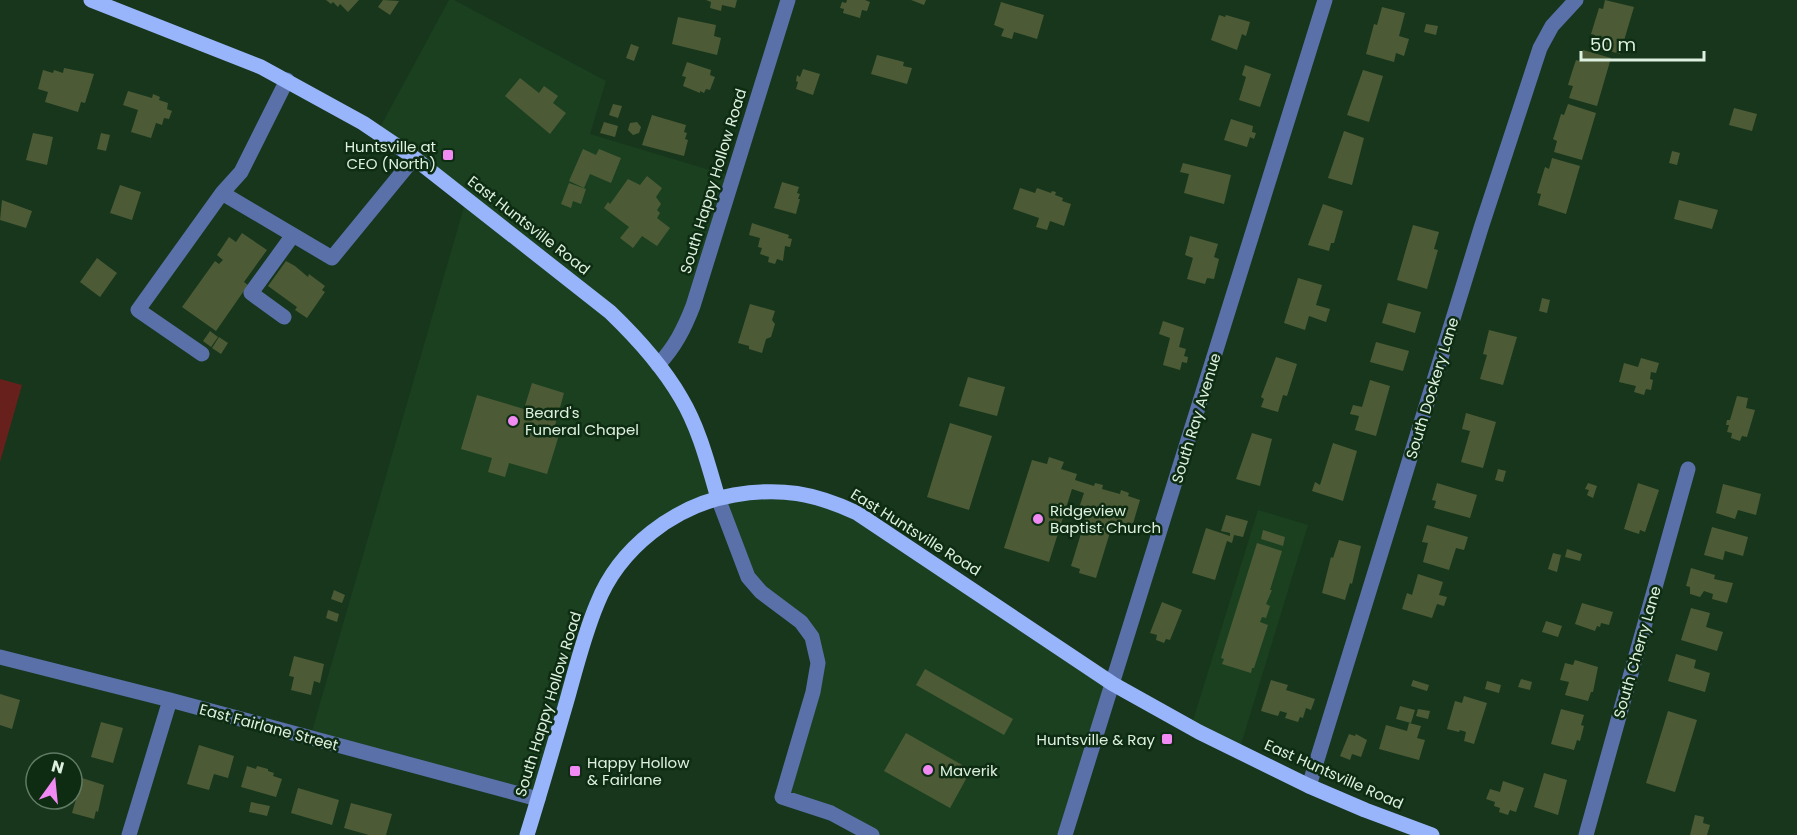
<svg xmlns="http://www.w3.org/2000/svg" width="1797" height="835" viewBox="0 0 1797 835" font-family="Poppins,sans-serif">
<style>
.built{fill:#1b4020}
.green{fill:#68201c}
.building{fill:#4c5b36}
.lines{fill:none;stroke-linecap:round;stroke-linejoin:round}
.minor{stroke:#5a70a9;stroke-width:15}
.major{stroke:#98b5fb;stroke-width:15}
.poi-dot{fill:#f28af3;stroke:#0d2c12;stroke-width:2}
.labels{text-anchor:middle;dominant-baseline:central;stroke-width:5;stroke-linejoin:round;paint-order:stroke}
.poi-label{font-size:15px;fill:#def0df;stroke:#0d2c12;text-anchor:start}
.street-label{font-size:15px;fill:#def0df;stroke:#0d2c12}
</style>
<rect width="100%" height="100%" fill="#17361c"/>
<path class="built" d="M449,0H454L606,81L590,134L733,177L693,306L658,365L681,398L718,498L762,491L836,503L1113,684L1065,835H872L782,797L813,692L812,637L761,592L718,498L662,524L598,602L538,799L310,738L466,200L377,133Z
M1258,510L1308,525L1239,751L1191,727Z"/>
<path class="green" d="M0,379L22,385L0,462Z"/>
<path class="building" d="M326,0H359L348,12L340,4L338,7L333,2L331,4Z
M383,0L399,1L390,15L378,7Z
M706,0H737L735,8L722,5L721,11L710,8L711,2Z
M847,0H865L870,2L867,11L862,10L860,18L843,13L844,9L840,8L842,2L846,3Z
M911,0H926L924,5Z
M1605,0L1634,7L1620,54L1592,46L1595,35L1591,34L1599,8L1603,9Z
M1001,2L1044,15L1037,39L1014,32L1012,39L1001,36L1004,29L994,25Z
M1382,7L1405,13L1399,36L1409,39L1404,56L1396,53L1394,62L1366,54L1374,24L1377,25Z
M1219,15L1225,17L1226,15L1250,22L1246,36L1242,34L1237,50L1211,40Z
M678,17L716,25L714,36L721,38L717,55L672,44Z
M1426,24L1438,26L1436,35L1424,32Z
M631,44L639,47L634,61L626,58Z
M1583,50L1611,58L1597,106L1569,98L1573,86L1568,85L1572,72L1576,60L1580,61Z
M877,55L904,62L903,66L912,68L907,84L871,74Z
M687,62L711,70L710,75L715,77L710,90L706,89L704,93L700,91V93L683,86L686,77L682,76Z
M1245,65L1271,74L1260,107L1239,100L1246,77L1242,75Z
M64,68L94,74L85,103L81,102L78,112L45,102L48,92L38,89L43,70L53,73L54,70L63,73Z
M803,69L820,74L813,95L796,89L798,82L796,81L797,75L800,77Z
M1363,70L1383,76L1369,122L1347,115Z
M520,78L539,93L544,86L558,96L553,103L566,113L550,134L505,96Z
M128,91L152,98L153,94L160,97L159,100L168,103L167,109L172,111L169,119L164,118L162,125L156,123L151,138L131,132L138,110L123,105Z
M613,104L622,106L618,118L609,115Z
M1568,104L1596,113L1582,160L1554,152L1557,141L1553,139L1557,127L1561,114L1564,115Z
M1734,108L1757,114L1752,131L1729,125Z
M652,115L686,125L684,132L687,133L685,139L688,140L684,156L642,145Z
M1231,119L1253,126L1252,132L1256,133L1254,139L1250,137L1247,147L1224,140Z
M604,122L618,126L615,137L600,133Z
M637,122L641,127L639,133L633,135L628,130L630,123Z
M1344,131L1364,138L1352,185L1328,178Z
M33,133L53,137L47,165L26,160Z
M101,133L110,135L106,151L97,149Z
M583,149L596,155L599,149L621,158L611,183L590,174L584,188L569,181Z
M1672,151L1680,153L1677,165L1669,163Z
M1552,158L1580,166L1566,214L1538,205L1541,194L1537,193L1545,167L1549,169Z
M1183,163L1231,175L1224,204L1184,193L1189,174L1180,172Z
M647,176L662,188L656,197L661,204L657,210L660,213L657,218L670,228L657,246L642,236L633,248L620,238L629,227L604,208L608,202L610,204L628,179L640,185Z
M782,182L799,187L797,193L800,194L798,199H800L796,214L774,208Z
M569,183L586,189L581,204L573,201L571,208L561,204Z
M120,185L141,192L132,220L110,213Z
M1020,188L1035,193L1037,188L1051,193L1052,191L1056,192L1055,195L1063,198L1062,201L1071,204L1064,226L1050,221L1047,230L1036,227L1039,218L1013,209Z
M2,200L32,211L26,228L0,220Z
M1679,200L1718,210L1712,229L1674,219Z
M1323,204L1343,211L1334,243H1331L1329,251L1308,245Z
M752,223L789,235L788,238L792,239L790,247L785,246L783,261L777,259L775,264L768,262L769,257L760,254L762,248L758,247L760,238L749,235Z
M1413,225L1439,232L1434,249L1438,250L1427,289L1397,280Z
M242,233L267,250L244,282L248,285L216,331L182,307L215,261L219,264L223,260L217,255L229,237L236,242Z
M1190,236L1218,244L1214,257L1219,259L1214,279L1207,278L1205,284L1187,279L1193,258L1185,255Z
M97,258L117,273L100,297L80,282Z
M286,261L295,266L308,277L309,274L325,286L322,290L325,292L307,318L295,310L297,307L268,286Z
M1298,278L1322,285L1316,305L1330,309L1326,322L1309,316L1305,330L1284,323Z
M1542,298L1550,300L1547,313L1539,311Z
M1388,303L1421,312L1415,333L1382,323Z
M750,304L775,311L772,320L775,324L771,337L766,339L762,353L749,349V346L738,343Z
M1163,321L1184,328L1179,347L1186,349L1184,356L1188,357L1187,363L1182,362L1180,370L1163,365L1170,338L1159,334Z
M1489,330L1517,337L1503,385L1480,379L1487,355L1483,354Z
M210,331L218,337L211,347L203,341Z
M219,337L228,343L221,354L212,348Z
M1376,342L1409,351L1403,371L1370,362Z
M1276,357L1297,364L1287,396L1283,395L1278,412L1261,407L1264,399L1261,397Z
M1641,358L1659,363L1656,373L1651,372L1650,379L1653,380L1651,390L1646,389L1644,395L1634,392L1636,386L1619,382L1624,363L1638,367Z
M968,377L1005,387L997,416L959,406Z
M1370,380L1390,386L1376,436L1355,430L1359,416L1350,414L1353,405L1362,407Z
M532,383L564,393L553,433L559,435L547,474L509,463L505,477L488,472L492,458L461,449L477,395L524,409Z
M1737,396L1748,398L1746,408L1755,410L1747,437L1742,436L1740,441L1731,438L1732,433L1727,432L1729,425H1726L1727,420H1730Z
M1466,413L1496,422L1483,468L1461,462L1470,431L1462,429Z
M950,423L992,436L969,510L927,497Z
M1252,433L1272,439L1260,486L1236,479Z
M1333,443L1357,451L1343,501L1312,491L1315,482L1320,485Z
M1049,457L1064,462L1061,469L1077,474L1075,480L1094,486L1095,483L1103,485L1102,489L1120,494L1121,490L1129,493L1128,496L1140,500L1132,527L1121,523L1119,528L1112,526L1096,578L1079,573L1080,569L1071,566L1087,514L1078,511L1084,493L1072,489L1049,562L1004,548L1032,460L1047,464Z
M1498,469L1506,471L1503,482L1495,480Z
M1437,483L1477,495L1470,518L1434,508L1436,501L1432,500Z
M1588,483L1597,486L1593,498L1587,495L1589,490L1585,489Z
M1638,483L1659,490L1645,532L1640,530L1639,534L1624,529Z
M1723,484L1761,494L1756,515L1738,510L1735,519L1716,513Z
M1226,515L1248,521L1243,537L1234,535L1232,543L1227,541L1215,580L1192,573L1206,528L1230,536V533L1221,531Z
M1427,525L1468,537L1464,550L1456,548L1449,570L1423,562L1428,543L1422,542Z
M1712,527L1748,537L1743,556L1725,551L1723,560L1704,555Z
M1263,530L1285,537L1283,546L1261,539Z
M1339,540L1361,546L1352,584L1350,583L1345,600L1322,593L1331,557L1333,558Z
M1257,543L1282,551L1270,590H1272L1266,604L1270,606L1266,618L1262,617L1260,622L1268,625L1254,668H1252L1251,673L1222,664L1224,659L1221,658Z
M1567,549L1582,554L1580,561L1565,557Z
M1553,553L1561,555L1557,572L1548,569Z
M1691,568L1715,575L1714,579L1733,583L1727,603L1712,599L1713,594L1704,591L1700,597L1690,594V587L1686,586Z
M1418,574L1443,582L1439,595L1447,597L1444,606L1437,604L1432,618L1402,609L1407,593L1412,595Z
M334,590L345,595L342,603L331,599Z
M1162,602L1182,610L1170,640L1166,639L1164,643L1156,640L1157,635L1150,633Z
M1582,603L1613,612L1609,625L1601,623L1600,627L1597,626L1595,631L1575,624Z
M1691,608L1710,613L1706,627L1723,632L1717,651L1681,640Z
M328,610L339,614L337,622L326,618Z
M1546,621L1562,626L1558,637L1542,632Z
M1676,654L1696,660L1694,668L1710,673L1705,692L1668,681Z
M294,656L324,664L320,683L314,681L311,695L291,690L294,677L289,676Z
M1575,660L1598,667L1593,692H1591L1588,701L1565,695L1569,682L1560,680L1565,663L1573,665Z
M925,669L1013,719L1004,735L916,685Z
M1521,679L1532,682L1530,690L1518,687Z
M1271,680L1288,685L1286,690L1315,699L1311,710L1306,708L1303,718L1300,717L1298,722L1285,718L1287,713L1280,711L1278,716L1261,711Z
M1413,680L1429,685L1427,691L1411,686Z
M1487,681L1501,685L1499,693L1485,689Z
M0,694L20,700L12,729L0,725Z
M1464,696L1487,703L1474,744L1464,741L1466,732L1460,730L1459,732L1447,729L1455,701L1462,703Z
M1400,706L1415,710L1411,723L1396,719Z
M1418,709L1430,711L1428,719L1416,716Z
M1561,709L1584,715L1581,725L1584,726L1580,741L1577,740L1574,750L1551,744Z
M1668,711L1697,720L1675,792L1646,783Z
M101,722L123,728L113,763L91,757Z
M1409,723L1421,726L1417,738L1425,740L1419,760L1379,749L1386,725L1407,731Z
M906,733L971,770L950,808L884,771Z
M1349,734L1355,736L1356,734L1367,740L1361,757L1352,754L1350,760L1340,756Z
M199,745L234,756L228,778L214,774L209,790L187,784Z
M247,766L256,769L257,766L268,769V771L274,773L273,776L282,779L276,797L241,787Z
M1544,773L1567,780L1558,815L1534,807Z
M82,778L104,785L98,812L96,811L94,819L72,813Z
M1503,781L1524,788L1516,812L1510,810L1508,815L1499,812L1500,808L1494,806L1495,802L1486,799L1490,789L1500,792Z
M298,788L339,800L332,825L291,813Z
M251,802L270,806L267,816L249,812Z
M351,803L392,814L386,835H369L344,828Z
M1695,815L1704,817L1703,823L1710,825L1707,835H1690Z"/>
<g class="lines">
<path class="minor" d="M287,80L241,172L222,193L332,258L414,158
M284,317L251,293L293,235
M202,354L138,310L222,193
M658,365C675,347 684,329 693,306L788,0
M718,498L748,577L761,592L801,622L812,637L818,663L813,692L782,797L831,813L872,835
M0,657L170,700L538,799
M1309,786L1481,228L1540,48L1552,26L1576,0
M129,835L170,700
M1065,835L1325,0
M1586,835L1688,469"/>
<path class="major" d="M91,0L261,67L363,123L409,154L610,312C637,338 662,365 681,398C699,428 708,464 718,498
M527,835C541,790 554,745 567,700C576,668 584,635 597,604C619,548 675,505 734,495C781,487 814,493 857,513L1113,684L1199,732L1309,786L1365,810L1432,835"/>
</g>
<g class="poi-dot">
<rect x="442" y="149" width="12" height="12" rx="3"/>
<circle cx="513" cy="421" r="6"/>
<circle cx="1038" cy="519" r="6"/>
<rect x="1161" y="733" width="12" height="12" rx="3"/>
<circle cx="928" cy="770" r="6"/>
<rect x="569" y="765" width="12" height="12" rx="3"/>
</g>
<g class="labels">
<g class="poi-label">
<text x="436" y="146" text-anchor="end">Huntsville at<tspan x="436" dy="17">CEO (North)</tspan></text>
<text x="525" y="412">Beard's<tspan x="525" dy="17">Funeral Chapel</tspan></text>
<text x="1050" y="510">Ridgeview<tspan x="1050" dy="17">Baptist Church</tspan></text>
<text x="1155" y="739" text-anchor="end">Huntsville &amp; Ray</text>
<text x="587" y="762">Happy Hollow<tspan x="587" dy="17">&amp; Fairlane</tspan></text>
<text x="940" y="770">Maverik</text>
</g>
<g class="street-label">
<text transform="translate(713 181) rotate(-73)">South Happy Hollow Road</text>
<text transform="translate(529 225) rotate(38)">East Huntsville Road</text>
<text transform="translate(1432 388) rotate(-73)">South Dockery Lane</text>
<text transform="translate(1196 418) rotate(-73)">South Ray Avenue</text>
<text transform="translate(916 532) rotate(32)">East Huntsville Road</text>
<text transform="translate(1637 652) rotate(-74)">South Cherry Lane</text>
<text transform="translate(548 704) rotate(-73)">South Happy Hollow Road</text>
<text transform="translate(269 727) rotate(15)">East Fairlane Street</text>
<text transform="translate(1334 774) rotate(24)">East Huntsville Road</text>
</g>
</g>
<g transform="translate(54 781) rotate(15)"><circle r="28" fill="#0d2c12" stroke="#617a64" stroke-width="1.5"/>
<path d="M0-4.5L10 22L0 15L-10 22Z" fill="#f28af3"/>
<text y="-9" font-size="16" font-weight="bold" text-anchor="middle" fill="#def0df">N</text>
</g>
<path d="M1581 51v9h123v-9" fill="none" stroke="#def0df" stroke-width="3"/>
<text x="1590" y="51" font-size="18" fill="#def0df" stroke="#0d2c12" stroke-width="4.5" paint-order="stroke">50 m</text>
</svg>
